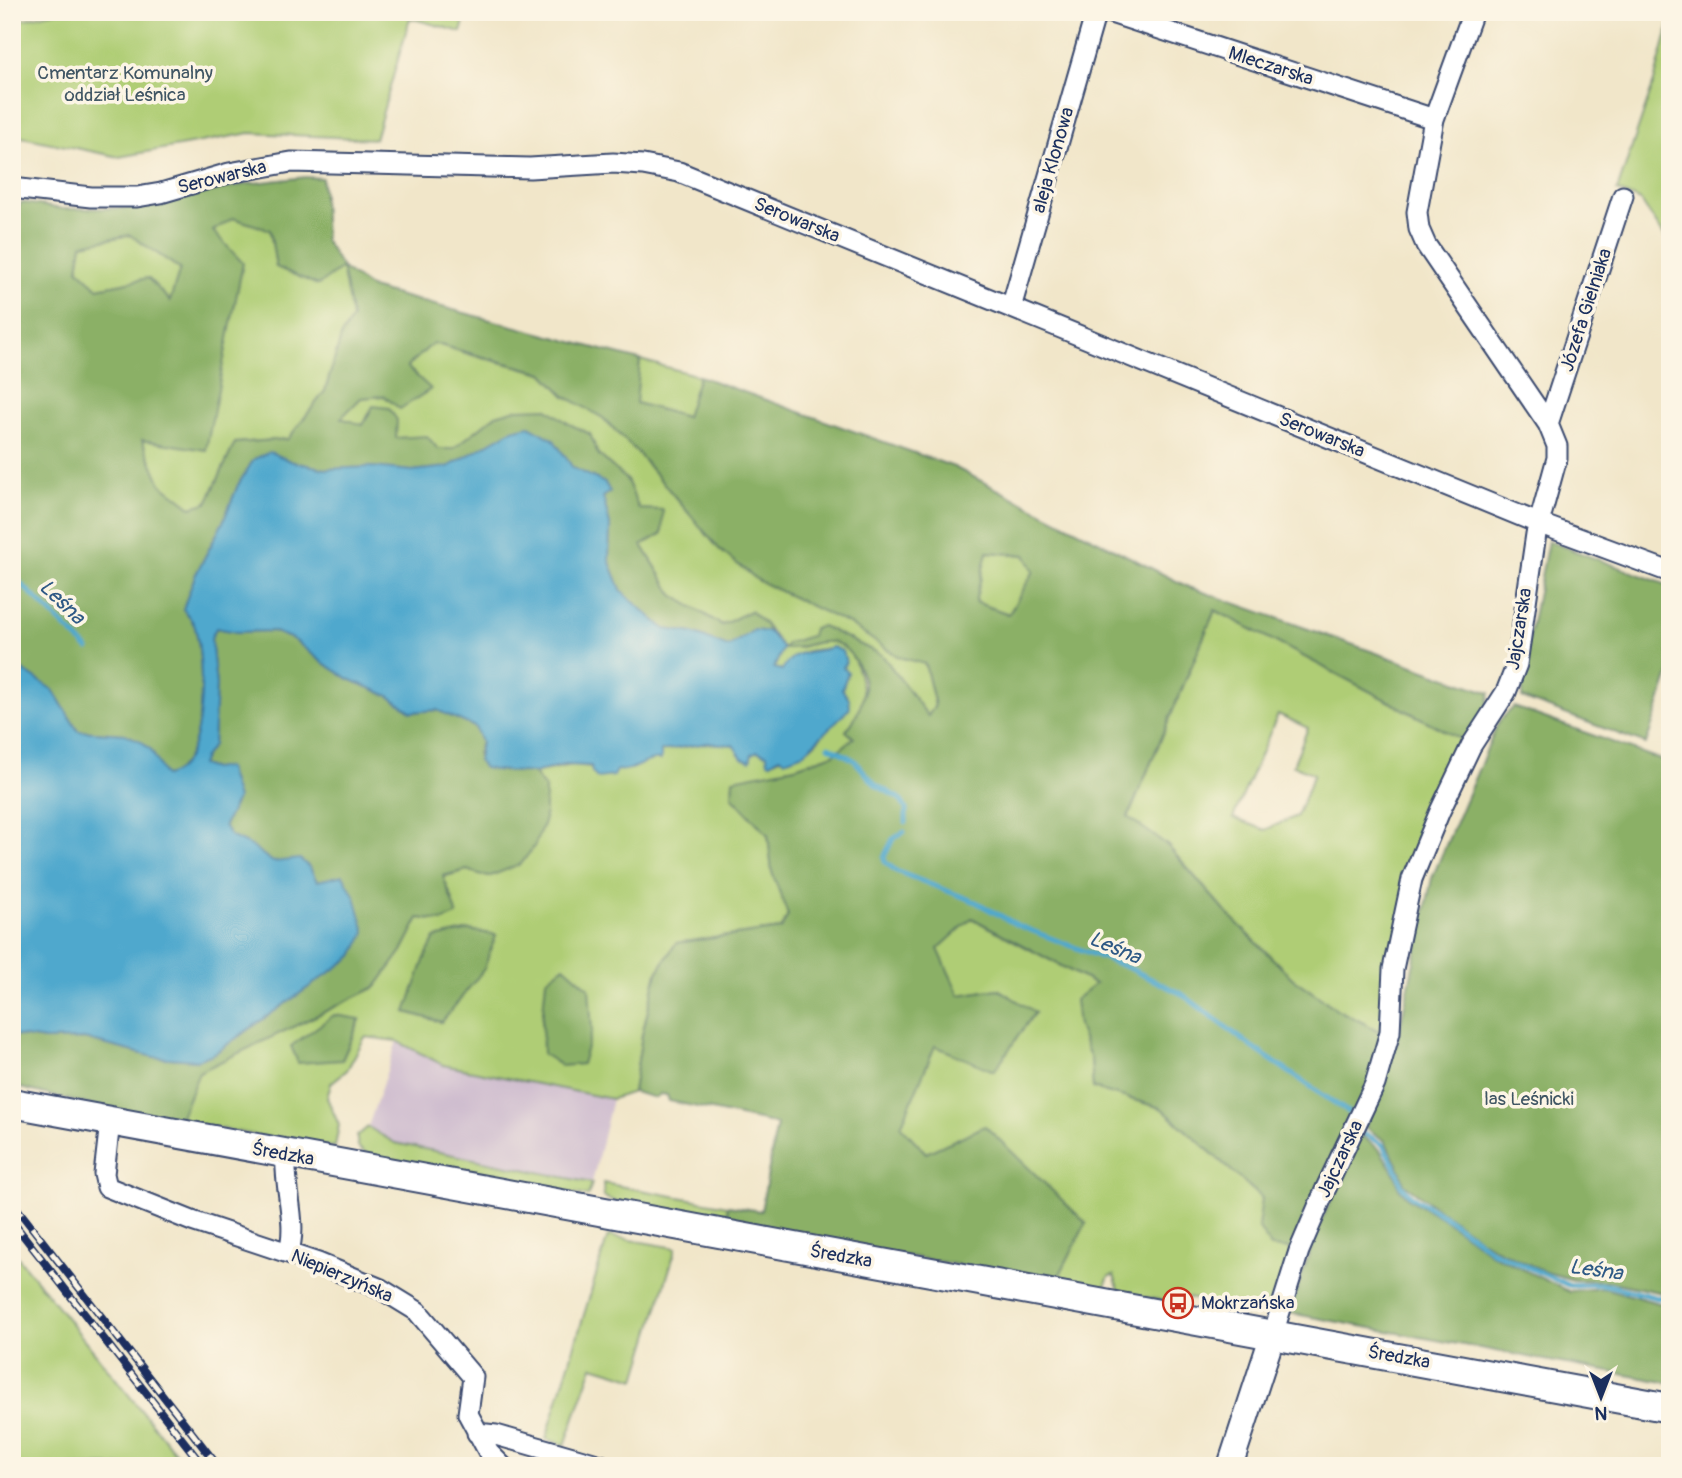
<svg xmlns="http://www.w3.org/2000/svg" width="1682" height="1478" viewBox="0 0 1682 1478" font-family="Pangolin,sans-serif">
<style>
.industrial{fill:#cfbdcf}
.green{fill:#afcd74;stroke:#657e69;stroke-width:2;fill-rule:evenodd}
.forest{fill:#8bb066;stroke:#537062;stroke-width:2;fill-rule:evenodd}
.water{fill:#50a8cd;stroke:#366c96;stroke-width:2}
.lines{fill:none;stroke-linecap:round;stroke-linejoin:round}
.stream{stroke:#50a8cd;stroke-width:5}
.minor-casing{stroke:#3b4a6e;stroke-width:23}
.tertiary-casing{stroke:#3b4a6e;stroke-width:28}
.secondary-casing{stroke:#3b4a6e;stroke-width:32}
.minor{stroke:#fff;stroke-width:19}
.tertiary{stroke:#fff;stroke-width:24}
.secondary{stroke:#fff;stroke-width:28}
.rail-casing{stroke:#1b2f5e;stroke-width:8}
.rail{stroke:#fcf5e5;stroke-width:5;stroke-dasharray:16;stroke-linecap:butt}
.labels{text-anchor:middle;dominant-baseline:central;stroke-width:7;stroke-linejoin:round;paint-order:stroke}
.street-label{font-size:19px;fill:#1b2f5e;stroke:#fcf5e5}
.park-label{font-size:19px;fill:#405664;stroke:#fcf5e5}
.poi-label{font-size:19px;fill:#1b2f5e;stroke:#fcf5e5;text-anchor:start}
.water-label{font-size:21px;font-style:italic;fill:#2e5985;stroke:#fcf5e5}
</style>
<rect width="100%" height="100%" fill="#fcf5e5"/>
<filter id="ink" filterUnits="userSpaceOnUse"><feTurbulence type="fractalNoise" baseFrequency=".0143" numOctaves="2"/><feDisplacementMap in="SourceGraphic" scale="14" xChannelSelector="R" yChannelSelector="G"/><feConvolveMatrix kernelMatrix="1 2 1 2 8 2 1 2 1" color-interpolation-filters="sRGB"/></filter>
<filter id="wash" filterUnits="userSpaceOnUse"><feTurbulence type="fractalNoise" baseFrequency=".00686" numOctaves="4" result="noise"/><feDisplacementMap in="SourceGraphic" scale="28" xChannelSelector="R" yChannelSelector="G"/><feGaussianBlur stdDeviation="1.57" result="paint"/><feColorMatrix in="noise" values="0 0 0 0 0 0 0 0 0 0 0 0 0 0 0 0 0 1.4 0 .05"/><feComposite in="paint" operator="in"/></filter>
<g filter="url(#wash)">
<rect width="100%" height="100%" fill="#f1e6c9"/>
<path class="industrial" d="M397,1041L443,1065L612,1099L592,1183L395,1143L368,1127Z"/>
<path class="green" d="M54,12H467L461,32L410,18L375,139L250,133L119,157L12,135V22Z
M1670,22V245L1641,201L1617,191L1654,82Z
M233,218L270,229L276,267L342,268L353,318L342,334L325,391L288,439L235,443L207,503L191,507L160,484L141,439L206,449L213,231Z
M130,235L180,269L170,302L148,278L98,288L78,269L82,244Z
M433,343L475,356L543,373L565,396L603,418L636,451L720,550L759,581L849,624L899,657L925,664L935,706L928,716L882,655L822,626L812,636L789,643L798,648C811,644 826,638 841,644C850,648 853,656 856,665C866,694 866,707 846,731L854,738L834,754L795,767L733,780L732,797L768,835L772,872L788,915L781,929L676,943L657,973L642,1035L633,1092L612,1099L443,1065L397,1041L365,1037L347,1070L331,1083L327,1098L339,1125L335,1147L311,1145L179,1121L199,1072L376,987L402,951L419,918L442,921L453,900L443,877L467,870L488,877L521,863L545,788L533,773L573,765L617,770L653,759L661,760V751L707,743L733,744L742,758L750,760L752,754L757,751L767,754L771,763C782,755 791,757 802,753C816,748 841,712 849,699L842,689L848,673L842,668L833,647C821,651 809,648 799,654C793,657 787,665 782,670L774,668L783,648L765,624L722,625L673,595L642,545L639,509L627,480L598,454L590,434L569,424L546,408L496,415L454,449H438L426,437L395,438L340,418L361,398L430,389L407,367ZM469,930L496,936L441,1022L406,1012ZM334,1015L360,1020L342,1060L292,1046Z
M640,360L699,376L686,417L635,403Z
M987,552L1025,555L1034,571L1009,614L975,602Z
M1215,610L1468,743L1444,785L1385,1034L1338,1010L1292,978L1224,910L1167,845L1128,818ZM1278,714L1308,728L1293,765L1314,774L1297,816L1265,830L1233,818Z
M971,918L1095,984L1078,1026L1091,1059L1093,1088L1161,1108L1262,1198L1292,1249L1273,1308C1257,1322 1217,1309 1197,1305L1198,1300L1184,1297L1183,1304L1120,1293L1114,1275L1109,1276L1103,1291L1056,1282L1086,1223L926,1153L900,1126L935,1045L1035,1013L998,989L959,995L937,949Z
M368,1127L395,1143L592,1183L588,1196L370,1155C360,1151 356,1147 357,1136Z
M603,1183L728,1206L725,1224L616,1202L604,1197Z
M608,1236L676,1248L636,1379L593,1366L565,1445L546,1439Z
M12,1250L186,1466H12Z"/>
<path class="forest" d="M306,177L322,178L325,240L342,268L371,288L640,360L636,403L686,417L699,376L954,467L1186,586L1490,693L1483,721L1468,743L1215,610L1128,817L1167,845L1224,910L1292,978L1338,1010L1385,1034L1370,1083L1292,1249L1271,1247L1258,1227L1262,1198L1161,1108L1093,1088L1091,1059L1078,1026L1075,1000L1095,984L972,918L938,949L959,995L998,989L1035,1012L994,1071L935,1046L901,1126L926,1153L985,1126L1086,1223L1056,1282L725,1224L728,1206L761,1211L777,1124L669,1101L667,1095L660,1094L656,1098L633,1092L642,1035L657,973L676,943L781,929L788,915L772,872L768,835L732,796L733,779L795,767L834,754L854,738L846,731C856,719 861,708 864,692C866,675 850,644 831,642C814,640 800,650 783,648L788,643L811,636L813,629L822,626L882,655L928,716L935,705L925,664L899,657L849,624L759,581L720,550L636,451L603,418L565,396L543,373L433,343L407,367L431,389L400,409L384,396L361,398L341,418L363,425L373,406L389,408L397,420L396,438L427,436L438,449H453L496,415L516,409L546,408L569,424L590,434L598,454L627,480L639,509L663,510L662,534L642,545L673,595L722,625L750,611L765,624L769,632L754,630L728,647L693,633L665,629L622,592L609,560L610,525L603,497L610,492L605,483L573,468L553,439L512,430L448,467L412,471L372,467L326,469L293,462L270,453L254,459L238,485L223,522L195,576L183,609C187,615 193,620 195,627C204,661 209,765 165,777L151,750L125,734L78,731L53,690L12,663V221L21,202L63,209L137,208L246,184ZM233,218L270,230L276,267L318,285L342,268L352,318L342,334L325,391L288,439L235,443L207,503L191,507L161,484L142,440L206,450L243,263L213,231ZM130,235L180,269L170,301L148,278L98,288L78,269L82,244ZM987,552L1025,555L1034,571L1009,614L975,602Z
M1548,541L1670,586V672L1646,744L1522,698V673Z
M216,628L237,632L272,631L293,639L322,662L349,679L389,696L412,712L437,710L475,727L481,742L477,754L495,770L533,773L545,788V819L535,845L521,864L488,877L467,870L443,876L457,915L442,921L419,918L402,951L376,987L199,1072L179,1121L94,1106L12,1086V1035L45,1040L84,1039L154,1057L197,1060L215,1053L353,956L310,868L273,862L251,846L229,836L224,825L237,799L227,768L213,769L201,765L204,757L213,745L216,685L211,638Z
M1514,707L1670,763V1291L1664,1289L1663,1293L1606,1281L1574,1280L1546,1272L1496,1249L1477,1237L1404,1184L1401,1172L1385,1141L1365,1127L1396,1046L1432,878L1499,721Z
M469,930L496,935L484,969L442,1022L406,1012L425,958L435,938Z
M564,966L589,988L592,1030L582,1064L562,1066L543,1054L542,1021L546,980Z
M334,1015L360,1019L342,1060L298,1063L291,1046Z
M1361,1135L1380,1150L1396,1176L1399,1188L1409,1199L1442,1218L1493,1255L1568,1291L1604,1288L1658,1303H1666L1669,1298L1670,1383L1289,1313L1318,1228Z"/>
<path class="water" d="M529,426L553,439L573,468L605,483L610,492L603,497L610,525L609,560L622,592L665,629L693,633L728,647L754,630L769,632L783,648L774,668L782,670C795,646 811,655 833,647L842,651L846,661L843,668L848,672L842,689L849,699L850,708L804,753L785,760L779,757L771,763L768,762L767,754L757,751L752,754L750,761L742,758L733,745L707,743L661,751V760C644,758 633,773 617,770L614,776L597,778L592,772L591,766L564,765L533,773L495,770L484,768L478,761L481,742L475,727L437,710L412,712L389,696L349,679L322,662L293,639L272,631L237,632L216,628L211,638L216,685L213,745L204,757L201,765L213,769L227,767L237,799L224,825L230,836L251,846L273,862L300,859L310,868L317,881L343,875L355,897L365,932L353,956L215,1053L197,1060L154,1057L84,1039L45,1040L12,1035V663L53,690L78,731L125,734L141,741L151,750L165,776C209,767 204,660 195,627C193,620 187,615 183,609L195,576L223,522L238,485L254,459L270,452L293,462L326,469L372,467L412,471L448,467L512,430Z"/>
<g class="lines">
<path class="stream" d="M14,577L88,649
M829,746L854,760L876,785L900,799L906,809V822
M904,832L893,839L884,857L885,862L896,871L976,902L1017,925L1131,969L1182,994L1255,1049L1348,1112
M1364,1133L1383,1145L1398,1173L1401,1185L1411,1196L1447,1218L1492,1251L1568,1285L1603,1284L1658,1298L1670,1295"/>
</g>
</g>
<g filter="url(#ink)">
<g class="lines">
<g class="minor-casing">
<path id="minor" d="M1108,12L1434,119
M12,188L91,197H137L161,193L229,173L291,162L530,168L613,163L643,165L679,172L1538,523L1670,572
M1011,308L1096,12
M1548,424L1623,196
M110,1122L104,1174L107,1187L192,1221L318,1263L381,1289L417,1311L473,1377L468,1414L489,1453L502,1466
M286,1154C283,1186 299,1225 288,1253
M1273,1334L1299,1251L1326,1188L1375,1084L1390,1032L1393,969L1412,879L1440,811L1471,746L1506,692L1517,664L1536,534L1557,458V446L1548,424L1426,245L1419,229L1417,212L1434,119L1473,12
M477,1433L496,1435L604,1466"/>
</g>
<g class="tertiary-casing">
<path id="tertiary" d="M1230,1466L1273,1334"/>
</g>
<g class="secondary-casing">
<path id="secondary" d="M12,1103L1670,1408"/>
</g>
<use href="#minor" class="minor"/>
<use href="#tertiary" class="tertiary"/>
<use href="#secondary" class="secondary"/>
<g class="rail-casing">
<path id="rail" d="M12,1202L218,1466
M12,1221L203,1466"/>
</g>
<use href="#rail" class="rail"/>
</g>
</g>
<defs>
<g id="bus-ring" transform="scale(1.575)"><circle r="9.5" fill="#fcf5e5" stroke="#c8321e" stroke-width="1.5"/><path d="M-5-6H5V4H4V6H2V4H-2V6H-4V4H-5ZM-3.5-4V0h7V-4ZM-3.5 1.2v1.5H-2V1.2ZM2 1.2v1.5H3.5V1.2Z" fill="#c8321e"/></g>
</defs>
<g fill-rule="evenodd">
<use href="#bus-ring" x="1178" y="1303"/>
</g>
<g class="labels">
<g class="street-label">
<text transform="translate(1271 66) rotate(18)">Mleczarska</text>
<text transform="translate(1053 160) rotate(-74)">aleja Klonowa</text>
<text transform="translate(222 177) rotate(-14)">Serowarska</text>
<text transform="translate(797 220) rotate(22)">Serowarska</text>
<text transform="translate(1586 310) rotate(-72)">Józefa Gielniaka</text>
<text transform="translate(1322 435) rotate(22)">Serowarska</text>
<text transform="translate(1519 629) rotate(-81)">Jajczarska</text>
<text transform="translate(283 1154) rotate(10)">Średzka</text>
<text transform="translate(1340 1159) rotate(-65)">Jajczarska</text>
<text transform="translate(841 1256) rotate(10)">Średzka</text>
<text transform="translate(342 1276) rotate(23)">Niepierzyńska</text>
<text transform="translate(1399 1357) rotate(10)">Średzka</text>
</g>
<g class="park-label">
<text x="125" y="73">Cmentarz Komunalny<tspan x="125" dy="22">oddział Leśnica</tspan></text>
<text x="1529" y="1099">las Leśnicki</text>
</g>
<g class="poi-label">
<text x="1201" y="1303">Mokrzańska</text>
</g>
<g class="water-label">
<text transform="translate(62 602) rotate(44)">Leśna</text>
<text transform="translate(1115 948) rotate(23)">Leśna</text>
<text transform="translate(1596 1270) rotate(8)">Leśna</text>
</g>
</g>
<rect width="1682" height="1478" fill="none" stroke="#fcf5e5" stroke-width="42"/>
<g transform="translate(1601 1397) rotate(180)" stroke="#fcf5e5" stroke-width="5" paint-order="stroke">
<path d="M0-5L12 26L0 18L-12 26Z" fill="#1b2f5e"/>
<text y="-10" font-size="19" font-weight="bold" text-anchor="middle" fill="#1b2f5e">N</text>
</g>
</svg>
